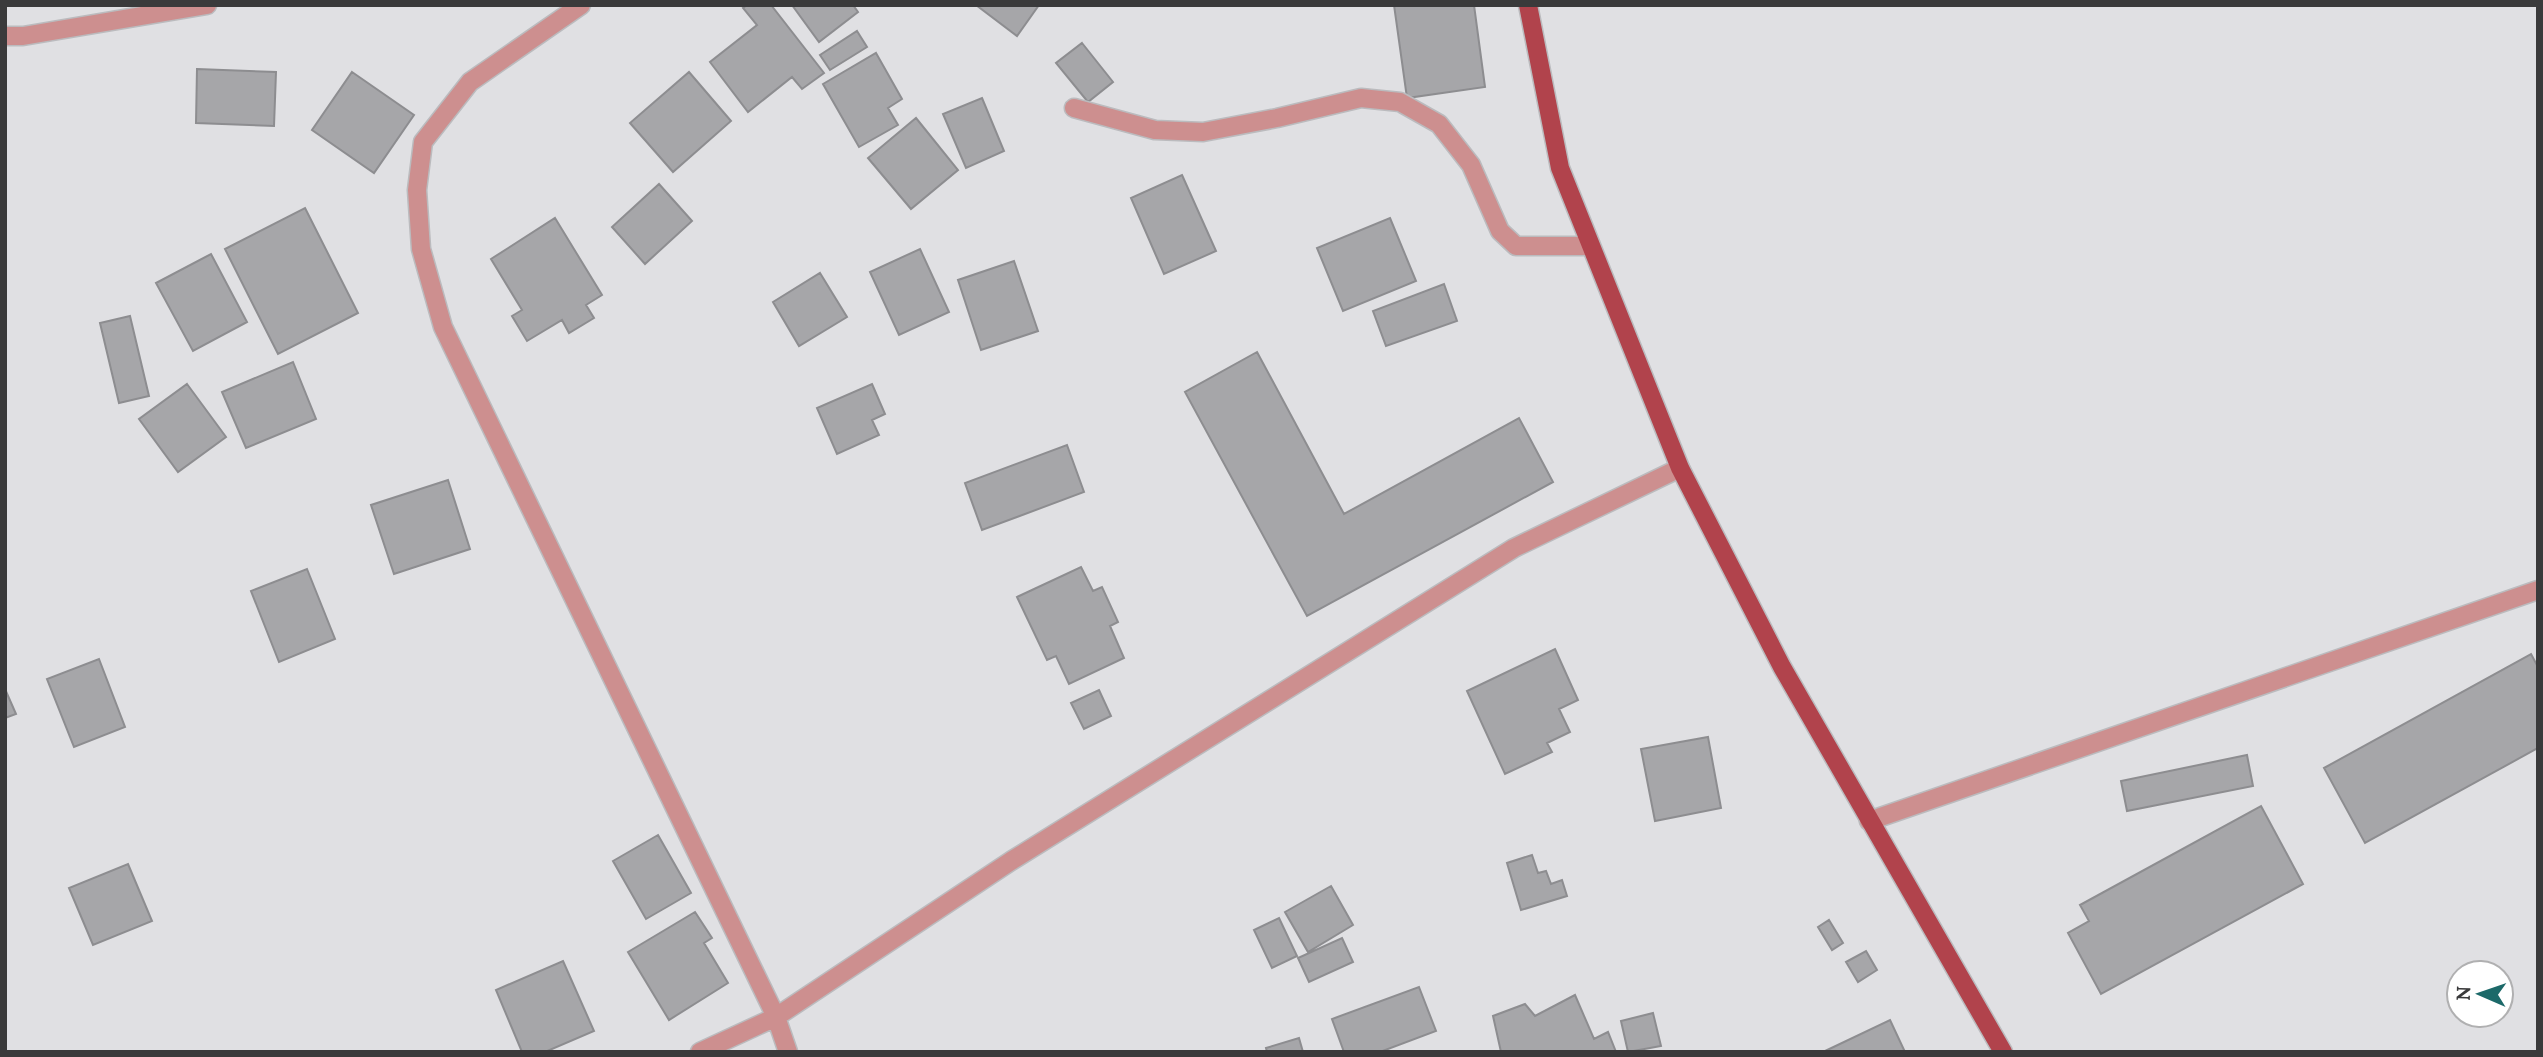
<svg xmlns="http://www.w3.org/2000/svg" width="2543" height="1057" viewBox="0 0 2543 1057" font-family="Lora,serif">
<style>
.building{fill:#a6a6a9;stroke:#8d8d90;stroke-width:2}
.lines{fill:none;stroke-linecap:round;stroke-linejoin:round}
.minor-casing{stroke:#bbbbbe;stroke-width:21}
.primary-casing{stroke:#bbbbbe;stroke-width:21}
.minor{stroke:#cd8f8f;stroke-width:18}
.primary{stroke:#b1434c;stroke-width:18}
</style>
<rect width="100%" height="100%" fill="#e0e0e3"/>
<path class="building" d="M747,5H771L824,73L802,89L792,77L748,112L710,62L757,25L743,8Z
M792,5H853L858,12L819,42Z
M976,5H1039L1017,36Z
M1394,5H1474L1485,87L1407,98Z
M857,31L867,47L830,70L820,55Z
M1082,43L1113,82L1088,102L1056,63Z
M876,53L902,99L888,108L898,125L859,147L823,84Z
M197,69L276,72L274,126L196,123Z
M352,72L414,115L374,173L312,130Z
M689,72L731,121L673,172L630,123Z
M982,98L1004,151L966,168L943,114Z
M916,118L958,170L911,209L868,158Z
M1182,175L1216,251L1164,274L1131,198Z
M659,184L692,221L645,264L612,227Z
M305,208L358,313L278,354L225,249Z
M555,218L602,295L586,305L594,318L569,333L562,320L527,341L512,316L522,310L491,259Z
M1390,218L1416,281L1343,311L1317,248Z
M920,249L949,312L899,335L870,272Z
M211,254L247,322L193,351L156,283Z
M1014,261L1038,331L981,350L958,280Z
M820,273L847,317L799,346L773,302Z
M1444,284L1457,321L1386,346L1373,311Z
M130,316L149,396L119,403L100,323Z
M1257,352L1344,514L1519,418L1553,482L1307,616L1185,392Z
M293,362L316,419L246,448L222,392Z
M187,384L226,437L178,472L139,419Z
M872,384L885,414L872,420L879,435L837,454L817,408Z
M1067,445L1084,492L982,530L965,483Z
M448,480L470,549L394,574L371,505Z
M1081,567L1093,591L1102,587L1118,622L1110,626L1124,658L1069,684L1056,656L1047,660L1017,597Z
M307,569L335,639L279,662L251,591Z
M1555,649L1578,700L1559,709L1570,732L1547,743L1552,752L1505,774L1467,691Z
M2531,654L2538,667V748L2365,843L2324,768Z
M99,659L125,727L74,747L47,679Z
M5,689L16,714L5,718Z
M1099,690L1111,716L1084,729L1071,703Z
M1708,737L1721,808L1655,821L1641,749Z
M2247,755L2253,786L2127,811L2121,781Z
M2261,806L2303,884L2101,994L2068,933L2089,921L2080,905Z
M658,835L691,893L646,919L613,861Z
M1532,855L1538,873L1546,871L1551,884L1562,880L1567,896L1521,910L1507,863Z
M128,864L152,921L93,945L69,888Z
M1331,886L1353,925L1308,952L1285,912Z
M695,912L712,938L704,943L728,983L669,1020L628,952Z
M1279,918L1297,956L1272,968L1254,930Z
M1829,920L1843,943L1832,950L1818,927Z
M1342,938L1353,962L1309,982L1298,958Z
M1866,951L1877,970L1858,982L1846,962Z
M563,961L594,1031L545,1052H522L496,990Z
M1419,987L1436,1031L1380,1052H1344L1332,1019Z
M1575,995L1594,1039L1608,1032L1616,1052H1501L1493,1016L1525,1004L1535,1016Z
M1653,1013L1661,1046L1628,1052L1621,1021Z
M1890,1020L1905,1052H1823Z
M1299,1038L1303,1052H1267L1266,1048Z"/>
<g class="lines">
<g class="minor-casing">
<path id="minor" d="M581,5L470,82L423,142L417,190L421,249L443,327L776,1017L788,1052
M5,36H23L207,5
M1074,108L1155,130L1203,132L1277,118L1361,98L1400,102L1439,124L1471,165L1500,231L1516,246H1590
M1869,821L2538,590
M700,1052L776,1017L1011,861L1514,548L1680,468"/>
</g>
<g class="primary-casing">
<path id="primary" d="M1528,5L1560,168L1680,468L1782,667L2003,1052"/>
</g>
<use href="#minor" class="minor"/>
<use href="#primary" class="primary"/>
</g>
<rect width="2543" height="1057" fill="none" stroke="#3a3a3b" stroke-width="14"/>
<g transform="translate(2480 994) rotate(272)"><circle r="33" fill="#ffffff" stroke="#b0b0b1" stroke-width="2"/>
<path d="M0-5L12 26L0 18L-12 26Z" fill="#1c6969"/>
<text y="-10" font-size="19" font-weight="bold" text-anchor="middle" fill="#3a3a3b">N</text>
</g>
</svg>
